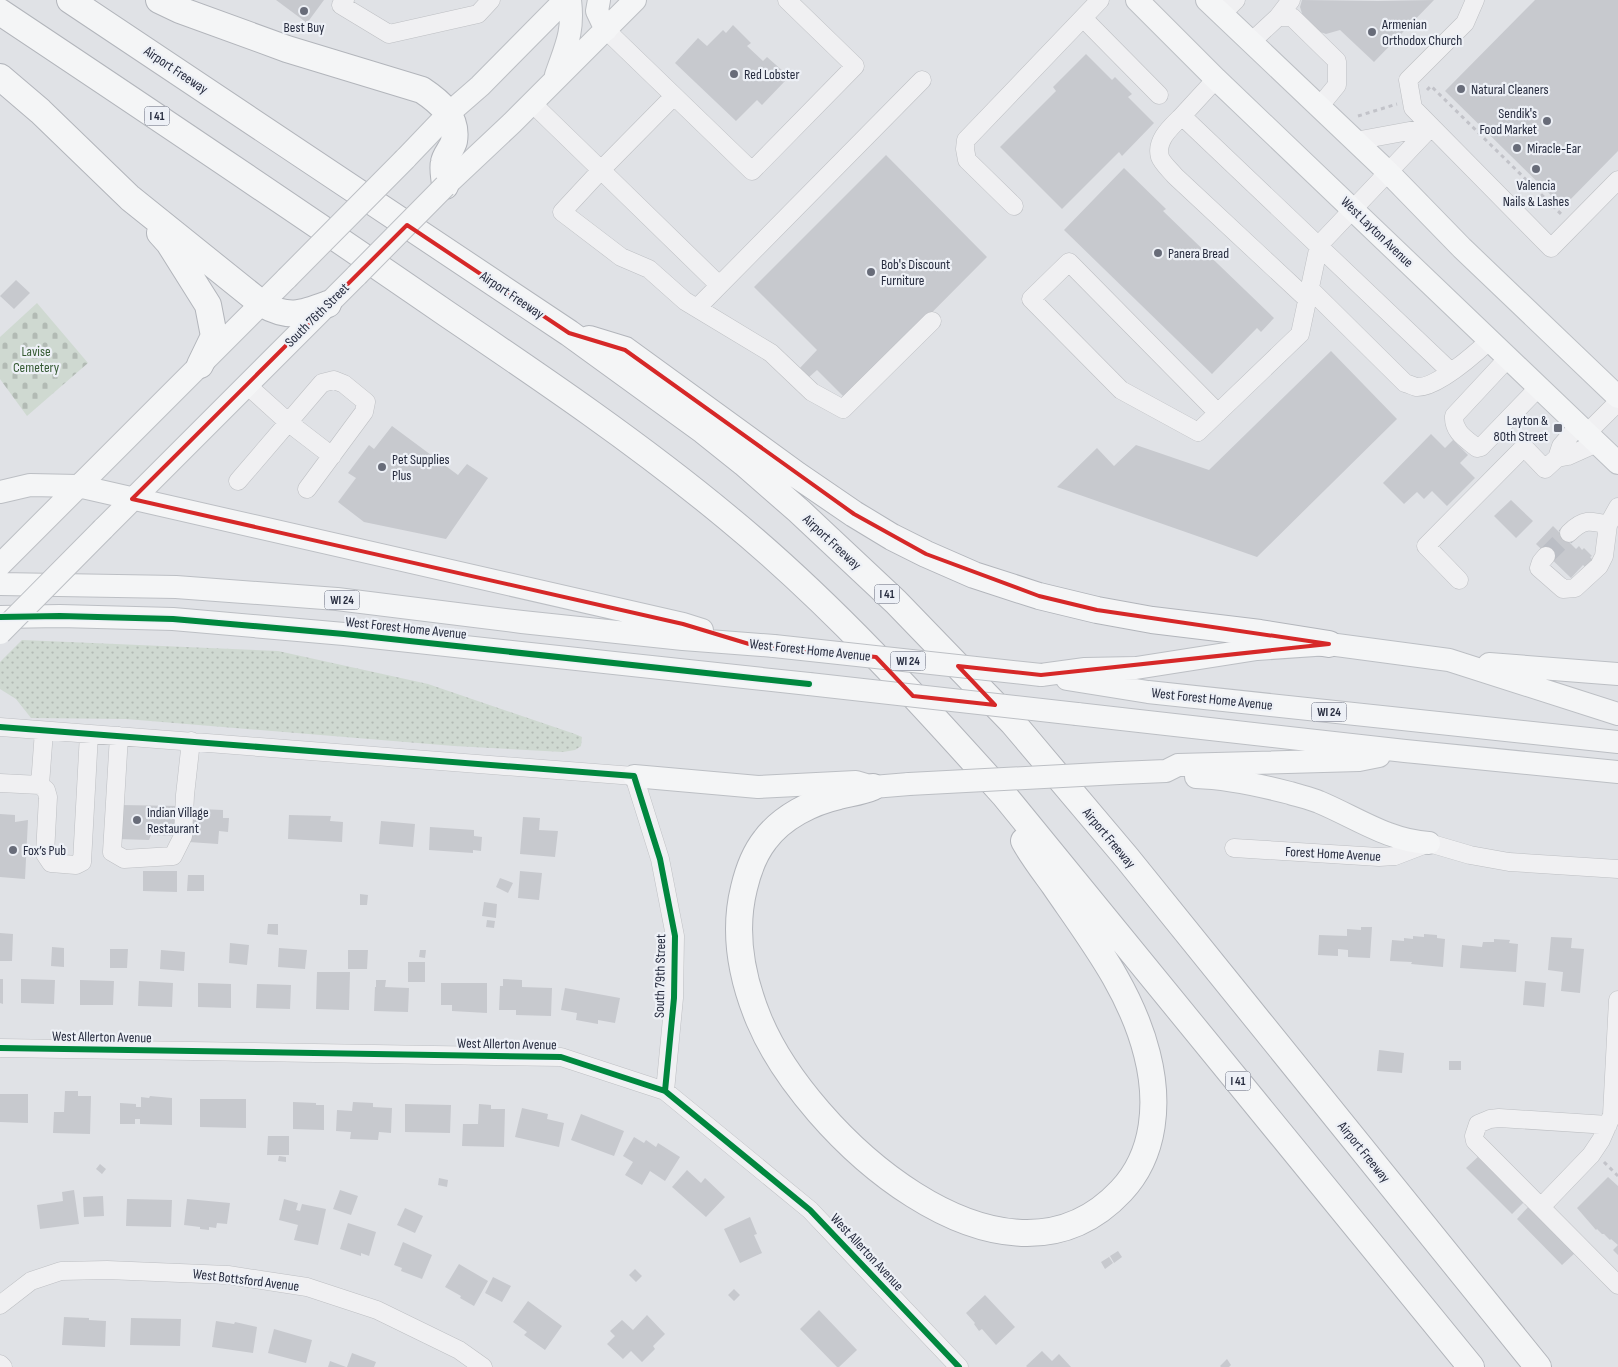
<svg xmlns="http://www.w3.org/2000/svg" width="1618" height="1367" viewBox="0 0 1618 1367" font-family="'Sofia Sans Condensed',sans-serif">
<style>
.grass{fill:url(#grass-dots)}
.cemetery{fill:url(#cemetery-stones)}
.building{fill:#c7c9ce}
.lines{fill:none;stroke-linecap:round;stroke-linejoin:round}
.minor-tunnel{stroke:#bbbec5;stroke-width:18;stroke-dasharray:18 9;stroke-linecap:butt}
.minor-casing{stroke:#bdbfc3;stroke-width:19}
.major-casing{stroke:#bcbfc4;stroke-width:24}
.highway-casing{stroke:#b2b5bb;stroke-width:28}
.path{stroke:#c2c3c9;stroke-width:3;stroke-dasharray:4 4;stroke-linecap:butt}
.minor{stroke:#f0f0f2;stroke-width:18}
.major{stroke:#f4f5f6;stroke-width:22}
.highway{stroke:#f4f5f6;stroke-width:26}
.major-bridge-casing{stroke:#bcbfc4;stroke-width:24;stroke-linecap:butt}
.major-bridge{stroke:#f4f5f6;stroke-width:22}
.cycleway-casing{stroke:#edf0f6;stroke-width:9}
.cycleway{stroke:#00873e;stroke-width:6}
.marked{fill:none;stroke:#d62828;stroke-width:4;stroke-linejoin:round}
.poi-dot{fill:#686c79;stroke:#edf0f6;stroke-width:2}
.labels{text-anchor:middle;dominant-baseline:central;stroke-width:4.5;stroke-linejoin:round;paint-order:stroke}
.shield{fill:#edf0f6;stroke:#626776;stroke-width:1}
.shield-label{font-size:12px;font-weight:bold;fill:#272c3f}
.poi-label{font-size:14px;fill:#272c3f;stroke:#edf0f6;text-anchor:start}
.street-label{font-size:14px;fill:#272c3f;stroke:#edf0f6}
.park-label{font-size:14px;fill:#365b34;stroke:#edf0f6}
</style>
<defs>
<pattern id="grass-dots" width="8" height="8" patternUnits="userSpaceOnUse" patternTransform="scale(1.25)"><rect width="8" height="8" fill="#cfd9d1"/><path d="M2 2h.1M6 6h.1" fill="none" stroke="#b2bab4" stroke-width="1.8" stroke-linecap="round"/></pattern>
<pattern id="cemetery-stones" width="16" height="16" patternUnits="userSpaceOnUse" patternTransform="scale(1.25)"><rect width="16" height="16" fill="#cfd9d1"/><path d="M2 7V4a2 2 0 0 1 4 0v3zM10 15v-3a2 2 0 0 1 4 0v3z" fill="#b2bab4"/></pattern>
</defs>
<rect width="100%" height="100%" fill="#e0e2e6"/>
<path class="grass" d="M22,640L278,651L428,684L575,734L582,737L581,746L575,750L563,752L454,746L126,719L31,718L16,699L0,689V662Z"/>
<path class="cemetery" d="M37,303L88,363L27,416L0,379V337Z"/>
<path class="building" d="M276,0H324L307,23Z
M1302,0L1378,1L1434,0L1374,62L1340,30L1326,34L1314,30L1304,20L1300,7Z
M1535,0H1618V151L1563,207L1445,91Z
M733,25L751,43L747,46L763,61L767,57L784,72L779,76L785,81L762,105L757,100L736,121L675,63L698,38L707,46L723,30L726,33Z
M1086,54L1112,80L1115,77L1132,94L1128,97L1154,123L1122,156L1119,152L1062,209L1000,147L1056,91L1053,87Z
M886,155L987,257L846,399L817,370L808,378L799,369L817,350L754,287Z
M1124,168L1166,209L1163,211L1274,318L1261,332L1257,328L1212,374L1064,230Z
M16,280L30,293L14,309L0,296Z
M1331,351L1397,419L1257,557L1057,487L1097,448L1114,466L1136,445L1209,470Z
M392,426L458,475L467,464L488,478L446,539L364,522L338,502L356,478L348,473L369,445L374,449Z
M1431,434L1445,448L1453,440L1468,455L1460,463L1475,478L1447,506L1432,491L1424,499L1417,492L1404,504L1383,483Z
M1511,500L1533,521L1516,538L1494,516Z
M1553,526L1576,549L1579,546L1582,550L1584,548L1592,556L1590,557L1593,560L1586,568L1583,565L1571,578L1536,544Z
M120,805L180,806L179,836L151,835L149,840L118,839Z
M200,809L223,810V818H229L228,832L219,831L218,844L189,842L190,820H199Z
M0,814L15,815V822L28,820L25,879L0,877Z
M289,815L331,816L330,821L343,822L342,842L288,839Z
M523,817L540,818L539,830L558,831L555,857L520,854Z
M381,821L415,824L413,847L379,844Z
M430,827L474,830V836L482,837L481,851L473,850V853L429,850Z
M143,871H177V892L143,891Z
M520,871L542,873L539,900L518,898Z
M188,875H204V891H187Z
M500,878L513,883L508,893L496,887Z
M360,894L368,895L367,905H360Z
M484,902L497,904L496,918L482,916Z
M487,920L495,921L494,928L486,927Z
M268,924H278V935L267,934Z
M1361,927H1372L1370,958L1348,957V950L1338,949V956L1318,955L1319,935L1347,936V929L1361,930Z
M0,933L13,934L12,961H0Z
M1424,934L1437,935V938L1445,939L1443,967L1411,964L1412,962L1390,961L1392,940L1404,941V938L1413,939V936L1424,937Z
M1551,937L1572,938L1571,948L1584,949L1580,993L1561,991L1563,972L1548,970Z
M1494,939L1510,940L1509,943L1518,944L1516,972L1460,968L1462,945L1482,947L1483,942H1494Z
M230,943L249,945L247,965L229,963Z
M52,947L64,948V967L51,966Z
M279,948L307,950L305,969L278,967Z
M110,949H128L127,968H110Z
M161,950L185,952L184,971L160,969Z
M348,950H368L367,969H348Z
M420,950H426L425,958L419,957Z
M408,962H425V982H408Z
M317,972H350L349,1010L316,1009Z
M0,979H3V1004L0,1003Z
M21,979L55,980L54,1004L21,1003Z
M503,979L522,980V987L552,988L551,1016L516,1015V1010H499L500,986H503Z
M80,980L114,981L113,1005H80Z
M376,980H386L385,987L409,988L408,1012L374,1011L375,987H376Z
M139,981L173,983L172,1007L138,1006Z
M1525,981L1546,983L1544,1007L1523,1005Z
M198,983L231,984V1008L198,1007Z
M441,983H487V1013L452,1011V1005H441Z
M257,984L291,985L290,1009L256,1008Z
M565,988L620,998L615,1023L598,1020V1024L576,1020L577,1013L561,1010Z
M1379,1050L1404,1053L1402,1073L1377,1071Z
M1449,1061H1461V1070H1449Z
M65,1091H78V1096H91L90,1134L53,1133L54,1112H64Z
M0,1094H28V1123L0,1122Z
M150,1096L172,1098V1125L140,1124V1119H135V1124H120V1103L136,1104V1107H141V1097L149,1098Z
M200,1099H246V1128L200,1127Z
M293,1102L316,1103V1105H324V1130L293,1129Z
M353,1102L373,1103V1107L392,1108L391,1133L379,1132L378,1140L350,1139L351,1132L336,1131L337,1110L352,1111Z
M405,1104L451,1105L450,1133L405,1132Z
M479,1104L491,1105V1109H505L504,1147L462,1146L463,1124H478Z
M522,1108L548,1114L547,1119L564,1123L559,1147L515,1137Z
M581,1114L624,1131L614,1156L571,1140Z
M268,1136H289V1155H267Z
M634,1137L644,1143L646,1140L656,1147L658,1143L680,1157L665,1181L650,1171L642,1185L625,1175L633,1162L623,1156Z
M1480,1155L1525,1201L1512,1214L1466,1168Z
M279,1156L286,1157V1162L278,1161Z
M100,1164L106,1169L102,1174L96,1169Z
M687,1170L701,1183L705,1178L725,1197L706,1217L672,1187Z
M1608,1177L1618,1186V1255L1613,1250L1618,1245L1611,1239L1610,1240L1604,1234H1602L1597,1229L1596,1230L1577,1208Z
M439,1178L448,1180L447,1187L438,1185Z
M74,1190L79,1224L40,1229L37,1205L63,1201L62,1192Z
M340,1190L358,1196L351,1215L333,1209Z
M103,1196L104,1216L84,1217L83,1197Z
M127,1199L172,1200L171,1227L126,1226Z
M187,1199L230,1203L227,1224L217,1223L216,1228L209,1227V1230L200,1229V1227L184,1225Z
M284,1199L298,1203L296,1210L300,1211L302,1204L326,1209L318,1245L294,1240L298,1225L279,1220Z
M1530,1205L1576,1252L1562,1265L1517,1219Z
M405,1208L423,1216L415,1233L397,1225Z
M750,1217L757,1234L754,1235L762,1253L740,1263L724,1229Z
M348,1223L376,1232L369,1256L361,1253V1256L340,1249Z
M403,1242L432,1255L422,1279L401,1271L402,1268L394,1265Z
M1118,1251L1122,1257L1114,1263L1110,1256Z
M1109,1257L1113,1263L1105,1269L1101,1262Z
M459,1264L488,1281L474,1306L460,1298L461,1296L445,1287Z
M635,1269L642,1276L636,1282L629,1275Z
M493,1277L511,1286L502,1302L485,1293Z
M734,1289L740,1295L734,1301L728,1295Z
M985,1295L1015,1327L996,1345L982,1329L979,1331L974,1324L975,1323L966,1313Z
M528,1301L562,1326L545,1350L524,1335L527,1332L513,1322Z
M819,1310L857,1350L839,1367H837L800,1329Z
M647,1315L665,1334L653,1346L655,1349L642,1362L631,1351L623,1359L607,1344L615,1336L610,1331L622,1320L633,1330Z
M64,1317L89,1318V1320L106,1321L105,1347L62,1345Z
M131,1318L181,1319L180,1346L130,1345Z
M216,1321L234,1324L235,1322L257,1327L253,1353L212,1347Z
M274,1329L312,1340L306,1363L268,1353Z
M1042,1351L1052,1361L1059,1354L1071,1367H1027L1026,1366Z
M352,1353L376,1362L374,1367H347Z
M1227,1359L1231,1365L1229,1367H1221L1220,1366Z
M330,1361L346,1367H328Z"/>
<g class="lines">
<path class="minor-tunnel" d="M1546,556L1569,533"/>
<g class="minor-casing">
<path id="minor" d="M345,0L341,5L389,34L478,14L491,0
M1475,0L1465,23L1408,80L1413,108L1551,248L1618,180
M1222,14L1236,0
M1278,17L1291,0
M1083,18L1159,95
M606,30L752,171L855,66L787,0
M1251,42L1278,17H1292L1337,61V85L1319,107
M1216,79L1182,116L1451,372
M532,103L601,170L674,96
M1182,116C1172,126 1155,140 1160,157C1162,163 1171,171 1175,176L1307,299
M1014,206L967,160L965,149L966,140L1100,0
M719,285L601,170L562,212L621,257L649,269L685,301L771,353L812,392L843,409L932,321
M1310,289L1405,383C1409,384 1413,386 1416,387C1436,389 1476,353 1490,340
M697,308L922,80
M1508,358L1454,416C1453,432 1466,439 1477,448L1481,447L1539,387
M247,385L289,423L332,456
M1218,413L1069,262L1031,299L1121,390L1198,432L1300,334L1319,245L1431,127L1355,141
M1587,433L1618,402
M1557,458L1568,456L1597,443
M238,481L322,383L334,380L344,384L366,402L364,412L307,489
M1569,533C1583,519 1590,520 1608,525
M1546,556L1541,562L1539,568L1563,589L1575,588L1599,566L1604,556L1608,525L1618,507
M1459,580L1426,546L1524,447L1545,469L1557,458L1561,446L1579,425
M0,727L634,776L660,859L675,936L674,998L665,1091
M119,736L112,852L124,859L173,856L183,836L185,795L191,741
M0,783L40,785L46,790L48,797L45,854L51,863L76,865L82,862L89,734
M40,785L44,731
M1234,848L1379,857L1395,856L1429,843L1470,855L1509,862L1618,869
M0,1048L561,1057L665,1091L810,1210L959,1367
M1608,1125L1499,1118L1490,1119L1478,1124L1474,1136L1475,1141L1618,1285
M1541,1207L1591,1155L1601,1140L1612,1115L1618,1000
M0,1305L31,1281L61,1271L107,1270L228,1275L307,1287L377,1310L459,1350L483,1367
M0,1364L3,1367"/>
</g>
<g class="major-casing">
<path id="major" d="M599,0L597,11L606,30
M1137,0L1216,79L1618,463
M1207,0L1389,173L1462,248L1618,397
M556,75C566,46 574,32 570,0
M405,159L449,113L480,86L565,0
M445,186L512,123L635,0
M0,492L30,485L78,486L683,624L702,630
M103,529L357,275
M0,565L287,278
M0,584L176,587L337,599L522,622L683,639L774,646
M0,617L60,616L173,619L344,634L809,684
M1489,664L1618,674
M1041,675L1085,669L1136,668L1257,649L1329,644L1449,660L1618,714
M1067,679L1148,692L1618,742
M1077,714L1405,751L1618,772
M1119,773L1166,771L1178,765L1359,760L1379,756
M634,776L758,787L856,782L873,787L909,784
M1196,777C1228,778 1259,785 1290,793C1299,796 1310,798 1319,802C1355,817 1389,841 1429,843"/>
</g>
<g class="highway-casing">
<path id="highway" d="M70,0L569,333L704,431L744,463L799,511L896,602L1013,723L1127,858L1538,1367
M159,0L180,10L287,49L422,90C440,102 458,117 454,141C452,149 445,155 444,162C442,169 445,180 445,186
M0,12C150,112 299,212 447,314C543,379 639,444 728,518C829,601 917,698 1004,795L1471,1367
M0,77L40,111L130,198L262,304C289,319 301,314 328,304
M160,233L169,243L208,305L214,336L200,365
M589,339L625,350L797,475L854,514L892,537L926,554L974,575L1039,596L1097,610L1152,620L1260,633L1329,644
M873,787C861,792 851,793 839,796C812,802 782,817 765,840C754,854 748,871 744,888C733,932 742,979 759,1020C806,1133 1004,1316 1121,1191C1156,1154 1159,1101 1147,1054C1131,990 1091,939 1054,885C1044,871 1033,857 1024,841"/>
</g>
<path class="path" d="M1427,90L1431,86L1561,214
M1358,116L1397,104
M1604,1162L1618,1176"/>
<use href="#minor" class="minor"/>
<use href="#major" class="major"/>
<use href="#highway" class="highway"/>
<g class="major-bridge-casing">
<path id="major-bridge" d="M357,275L445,186
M287,278L405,159
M0,633L103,529
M774,646L1041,675
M809,684L1077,714
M909,784L1119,773"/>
</g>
<use href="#major-bridge" class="major-bridge"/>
<g class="cycleway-casing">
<path id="cycleway" d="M0,617L60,616L173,619L344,634L809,684
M0,727L634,776L660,859L675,936L674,998L665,1091
M0,1048L561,1057L665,1091L810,1210L959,1367"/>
</g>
<use href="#cycleway" class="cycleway"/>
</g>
<path class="marked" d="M407,225L569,333L625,350L854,514L926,554L1039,596L1097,610L1329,644L1041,675L958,666L995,705L913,696L876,657L749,644L683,624L132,499Z"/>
<g class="poi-dot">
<circle cx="304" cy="11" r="5"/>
<circle cx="1372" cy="32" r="5"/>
<circle cx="734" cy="74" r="5"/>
<circle cx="1461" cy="89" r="5"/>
<circle cx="1547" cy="121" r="5"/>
<circle cx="1517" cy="148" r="5"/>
<circle cx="1536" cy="169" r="5"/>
<circle cx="1158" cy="253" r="5"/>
<circle cx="871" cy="272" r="5"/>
<rect x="1553" y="423" width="10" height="10" rx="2.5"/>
<circle cx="382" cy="467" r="5"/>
<circle cx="137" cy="820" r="5"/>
<circle cx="13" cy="850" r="5"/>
</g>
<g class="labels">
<g class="shield">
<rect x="144.5" y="106.5" width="25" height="19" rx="4"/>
<rect x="874.5" y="584.5" width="25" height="19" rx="4"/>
<rect x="324.5" y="590.5" width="35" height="19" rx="4"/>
<rect x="890.5" y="651.5" width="35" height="19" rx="4"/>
<rect x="1311.5" y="702.5" width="35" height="19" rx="4"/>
<rect x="1225.5" y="1071.5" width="25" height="19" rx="4"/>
</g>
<g class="shield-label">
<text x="157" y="116">I 41</text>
<text x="887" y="594">I 41</text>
<text x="342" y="600">WI 24</text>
<text x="908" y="661">WI 24</text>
<text x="1329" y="712">WI 24</text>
<text x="1238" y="1081">I 41</text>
</g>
<g class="poi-label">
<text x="1382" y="24">Armenian<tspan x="1382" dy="16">Orthodox Church</tspan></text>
<text x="304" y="27" text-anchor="middle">Best Buy</text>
<text x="744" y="74">Red Lobster</text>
<text x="1471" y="89">Natural Cleaners</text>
<text x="1537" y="113" text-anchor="end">Sendik's<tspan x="1537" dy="16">Food Market</tspan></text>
<text x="1527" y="148">Miracle-Ear</text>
<text x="1536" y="185" text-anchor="middle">Valencia<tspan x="1536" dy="16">Nails &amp; Lashes</tspan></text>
<text x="1168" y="253">Panera Bread</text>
<text x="881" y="264">Bob's Discount<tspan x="881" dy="16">Furniture</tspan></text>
<text x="1548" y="420" text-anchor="end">Layton &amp;<tspan x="1548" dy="16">80th Street</tspan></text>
<text x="392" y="459">Pet Supplies<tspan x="392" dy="16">Plus</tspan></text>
<text x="147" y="812">Indian Village<tspan x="147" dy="16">Restaurant</tspan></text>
<text x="23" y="850">Fox’s Pub</text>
</g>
<g class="street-label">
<text transform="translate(176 70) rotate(34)">Airport Freeway</text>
<text transform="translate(1377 232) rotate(44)">West Layton Avenue</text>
<text transform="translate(512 295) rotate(34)">Airport Freeway</text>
<text transform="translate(317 315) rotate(-45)">South 76th Street</text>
<text transform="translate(832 542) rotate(43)">Airport Freeway</text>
<text transform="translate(406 628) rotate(6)">West Forest Home Avenue</text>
<text transform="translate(810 650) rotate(6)">West Forest Home Avenue</text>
<text transform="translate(1212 699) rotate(6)">West Forest Home Avenue</text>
<text transform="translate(1109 838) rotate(50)">Airport Freeway</text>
<text transform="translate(1333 854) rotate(3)">Forest Home Avenue</text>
<text transform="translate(660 976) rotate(-89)">South 79th Street</text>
<text transform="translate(102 1037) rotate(1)">West Allerton Avenue</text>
<text transform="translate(507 1044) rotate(1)">West Allerton Avenue</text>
<text transform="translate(1364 1152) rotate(51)">Airport Freeway</text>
<text transform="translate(867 1252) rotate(47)">West Allerton Avenue</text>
<text transform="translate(246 1280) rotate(7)">West Bottsford Avenue</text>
</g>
<g class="park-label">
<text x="36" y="351">Lavise<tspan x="36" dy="16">Cemetery</tspan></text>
</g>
</g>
</svg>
